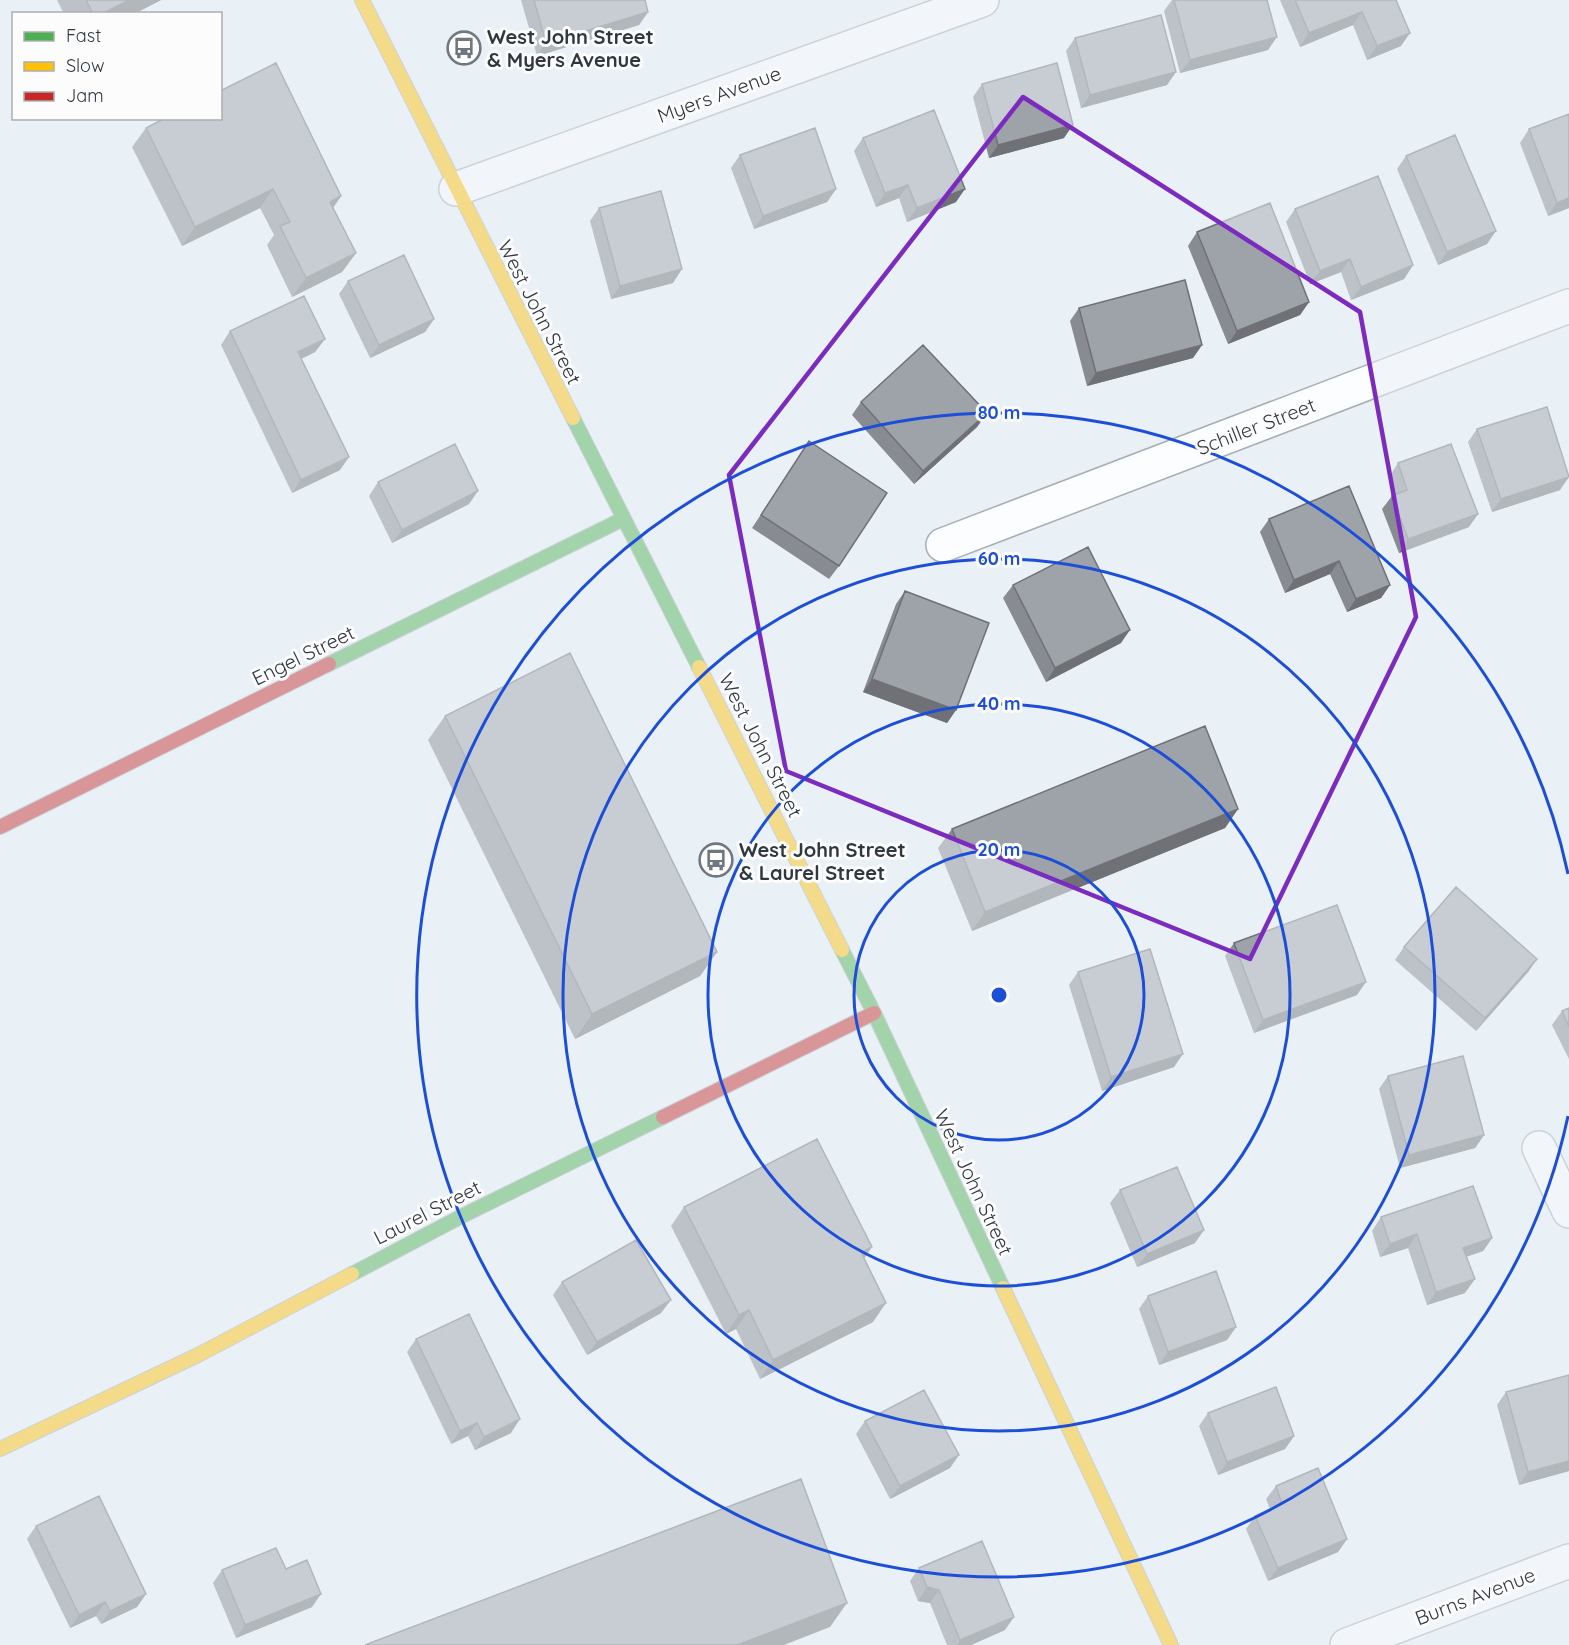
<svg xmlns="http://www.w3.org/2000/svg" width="1569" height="1645" viewBox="0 0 1569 1645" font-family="Quicksand,sans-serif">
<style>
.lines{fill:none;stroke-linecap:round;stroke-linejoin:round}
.street-casing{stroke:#a7aeb4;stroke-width:36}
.fast-casing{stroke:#a7aeb4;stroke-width:16}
.slow-casing{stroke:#a7aeb4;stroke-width:16}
.jam-casing{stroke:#a7aeb4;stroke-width:16}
.street{stroke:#fcfdfe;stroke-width:33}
.fast{stroke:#4caf50;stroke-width:14}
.slow{stroke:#ffc107;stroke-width:14}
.jam{stroke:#c62828;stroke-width:14}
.wall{fill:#888b91}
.shaded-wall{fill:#6f7176}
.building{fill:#9ea2a9;stroke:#6f7176;stroke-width:1.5}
.marked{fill:none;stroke:#7b2cbf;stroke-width:4.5;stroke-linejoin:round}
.ring{fill:none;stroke:#1d4ed8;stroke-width:3}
.labels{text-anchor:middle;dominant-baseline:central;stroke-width:6;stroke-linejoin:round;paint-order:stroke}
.poi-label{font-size:20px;font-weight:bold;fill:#2f383f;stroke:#fcfcfc;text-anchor:start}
.street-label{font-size:20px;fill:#2f383f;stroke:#fcfcfc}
.centre{fill:#1d4ed8;stroke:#fcfcfc;stroke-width:3}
.ring-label{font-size:18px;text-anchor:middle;font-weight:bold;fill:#1d4ed8;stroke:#fcfcfc;stroke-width:6;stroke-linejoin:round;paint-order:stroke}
</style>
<rect width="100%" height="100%" fill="#e9f0f6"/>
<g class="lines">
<g class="street-casing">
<path id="street" d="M456,189L982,0
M943,545L1569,306
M1539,1148L1569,1211
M1347,1645L1569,1561"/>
</g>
<g class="fast-casing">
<path id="fast" d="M573,418L699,667
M329,664L623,519
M842,950L874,1013L1003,1288
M352,1274L464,1215L663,1117"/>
</g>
<g class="slow-casing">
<path id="slow" d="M362,0L573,418
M699,667L842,950
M1003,1288L1171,1645
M0,1449L198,1355L352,1274"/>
</g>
<g class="jam-casing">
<path id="jam" d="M0,827L329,664
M663,1117L874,1013"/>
</g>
<use href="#street" class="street"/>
<use href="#fast" class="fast"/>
<use href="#slow" class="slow"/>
<use href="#jam" class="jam"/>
</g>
<path class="wall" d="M57,0H161L134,14H64Z
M521,0H645L648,12L639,25L537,56Z
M1172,0H1267L1268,50L1180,73L1164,11Z
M1280,0H1396L1401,46L1367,60L1353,25L1300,47Z
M1075,38L1167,85L1081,108L1066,51Z
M982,84L1064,138L989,158L973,97Z
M1569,114V208L1548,216L1520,143L1529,129Z
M146,128L341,196L333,208L356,253L342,272L292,297L267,245L274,235L260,208L182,246L132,147Z
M863,138L956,202L907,222L899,198L876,207L854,151Z
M740,155L836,189L827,202L754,229L731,168Z
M1406,156L1487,244L1438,265L1397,169Z
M599,208L673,283L611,299L590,221Z
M1295,209L1413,265L1404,279L1351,300L1341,272L1310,284L1286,222Z
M1197,232L1309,302L1300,315L1228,344L1188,246Z
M348,281L434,319L425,332L370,358L339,294Z
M1079,308L1202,345L1193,358L1087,386L1070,321Z
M230,331L325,339L315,352L301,359L340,470L292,493L221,345Z
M861,402L987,413L977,427L914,484L852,415Z
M1477,429L1560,490L1492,512L1468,442Z
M809,441L839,566L829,579L752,528Z
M1398,463L1469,527L1399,553L1382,509L1392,496L1395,495L1389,477Z
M378,482L469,504L392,543L369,496Z
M1269,519L1390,585L1381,598L1347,612L1330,574L1285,593L1260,532Z
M1013,585L1121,643L1046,682L1003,598Z
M905,591L956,710L947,723L863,692L896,604Z
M445,716L717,952L700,976L575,1039L428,740Z
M1238,809L1225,828L972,931L938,848L952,829Z
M1234,943L1357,995L1254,1033L1225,956Z
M1404,947L1537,959L1528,972L1476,1031L1395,960Z
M1078,972L1174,1067L1102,1091L1069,985Z
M1569,1008V1059L1552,1025L1562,1011Z
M1388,1076L1484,1135L1475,1148L1400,1168L1379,1089Z
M1120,1190L1195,1243L1137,1267L1110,1203Z
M684,1207L864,1258L873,1322L760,1379L736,1329L726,1334L671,1226Z
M1381,1217L1492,1238L1483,1251L1466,1257L1465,1293L1427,1305L1408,1248L1380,1257L1372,1231Z
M562,1282L661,1313L587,1355L553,1295Z
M1148,1296L1236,1327L1227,1340L1159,1365L1139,1309Z
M416,1339L511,1433L475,1450L468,1436L451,1444L407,1352Z
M1569,1375V1471L1519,1485L1497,1405L1506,1392Z
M1208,1413L1294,1436L1285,1449L1218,1475L1199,1426Z
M865,1421L950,1468L890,1499L856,1434Z
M1276,1486L1347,1539L1338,1552L1268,1581L1246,1529L1255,1516L1270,1509L1266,1499Z
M36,1526L146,1594L137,1607L101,1624L96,1616L70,1628L27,1539Z
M919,1568L1005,1630L971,1645H947L930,1603L918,1601L910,1581Z
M286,1569L312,1607L236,1638L213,1583L222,1570Z"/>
<path class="shaded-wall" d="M129,0H161L134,14H102Z
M648,12L639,25L537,56L546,43Z
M1362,12L1353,25L1300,47L1309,33Z
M1410,33L1401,46L1367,60L1377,46Z
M1277,37L1268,50L1180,73L1190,60Z
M1176,72L1167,85L1081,108L1090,95Z
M1073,125L1064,138L989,158L998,145Z
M908,185L899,198L876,207L885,193Z
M273,189L260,208L182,246L195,227Z
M836,189L827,202L754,229L763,216Z
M965,189L956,202L907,222L917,208Z
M341,196L328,215L330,202Z
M1569,198V208L1548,216L1557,203Z
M1496,231L1487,244L1438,265L1447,252Z
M356,253L342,272L292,297L306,278Z
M1350,259L1341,272L1310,284L1320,271Z
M1413,265L1404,279L1351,300L1361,287Z
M682,269L673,283L611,299L620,286Z
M1309,302L1300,315L1228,344L1237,331Z
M434,319L425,332L370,358L379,345Z
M325,339L315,352L289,365L298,352Z
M1202,345L1193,358L1087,386L1096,373Z
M987,413L977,427L914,484L923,471Z
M349,457L340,470L292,493L301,480Z
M1569,477L1560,490L1492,512L1501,499Z
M478,491L469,504L392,543L402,530Z
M1478,514L1469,527L1399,553L1408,539Z
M1339,561L1330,574L1285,593L1294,580Z
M1390,585L1381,598L1347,612L1356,599Z
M1130,630L1121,643L1046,682L1055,668Z
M872,679L956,710L947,723L863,692Z
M1238,809L1225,828L972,931L985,912Z
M717,952L700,976L575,1039L592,1014Z
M1537,959L1528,972L1476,1031L1485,1018Z
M1366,982L1357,995L1254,1033L1263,1020Z
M1183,1054L1174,1067L1102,1091L1111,1077Z
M1484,1135L1475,1148L1400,1168L1409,1155Z
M1204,1230L1195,1243L1137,1267L1147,1254Z
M1417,1234L1408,1248L1380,1257L1390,1244Z
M1492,1238L1483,1251L1453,1261L1463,1248Z
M872,1247L859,1266L861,1252Z
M1475,1279L1465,1293L1427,1305L1436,1292Z
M671,1300L661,1313L587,1355L597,1342Z
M886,1303L873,1322L760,1379L773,1360Z
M749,1310L736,1329L726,1334L739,1315Z
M1236,1327L1227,1340L1159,1365L1168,1352Z
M520,1419L511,1433L475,1450L484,1437Z
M477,1423L468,1436L451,1444L460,1431Z
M1294,1436L1285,1449L1218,1475L1227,1462Z
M959,1455L950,1468L890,1499L900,1486Z
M1569,1461V1471L1519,1485L1528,1472Z
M1347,1539L1338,1552L1268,1581L1278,1568Z
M927,1587L939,1590L930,1603L918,1601Z
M146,1594L137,1607L101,1624L110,1611Z
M321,1594L312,1607L236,1638L245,1625Z
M105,1602L96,1616L70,1628L79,1615Z
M847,1603L830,1627L784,1645H737Z
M1014,1617L1005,1630L971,1645H957L960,1640Z"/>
<path class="building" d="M86,0H129L102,14H93Z
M534,0H645L648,12L546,43Z
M1174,0H1267L1277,37L1190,60Z
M1295,0H1396L1410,33L1377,46L1362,12L1309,33Z
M1161,15L1176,72L1090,95L1075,38Z
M276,63L341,196L330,202L356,253L306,278L280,226L290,222L273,189L195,227L146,128L165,118H220V91Z
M1057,63L1073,125L998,145L982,84Z
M934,110L965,189L917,208L908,185L885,193L863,138Z
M1569,114V198L1557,203L1529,129Z
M815,128L836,189L763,216L740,155Z
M1455,135L1496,231L1447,252L1406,156Z
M1378,176L1413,265L1361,287L1350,259L1320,271L1295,209Z
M661,191L682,269L620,286L599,208Z
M1270,203L1309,302L1237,331L1197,232Z
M404,255L434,319L379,345L348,281Z
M1185,280L1202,345L1096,373L1079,308Z
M304,296L325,339L298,352L349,457L301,480L230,331Z
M923,345L987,413L923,471L861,402Z
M1547,407L1569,477L1501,499L1477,429Z
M809,441L887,493L839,566L761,515Z
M455,444L478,491L402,530L378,482Z
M1451,444L1478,514L1408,539L1392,496L1407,490L1398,463Z
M1349,486L1390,585L1356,599L1339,561L1294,580L1269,519Z
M1088,547L1130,630L1055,668L1013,585Z
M905,591L989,623L956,710L872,679Z
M570,653L717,952L592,1014L445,716Z
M1205,726L1238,809L985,912L952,829Z
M1456,887L1537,959L1485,1018L1404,947Z
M1337,905L1366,982L1263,1020L1234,943Z
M1150,949L1183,1054L1111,1077L1078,972Z
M1569,1008V1027L1562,1011Z
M1463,1056L1484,1135L1409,1155L1388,1076Z
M817,1139L872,1247L861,1252L886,1303L773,1360L749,1310L739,1315L684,1207Z
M1177,1167L1204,1230L1147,1254L1120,1190Z
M1473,1186L1492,1238L1463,1248L1475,1279L1436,1292L1417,1234L1390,1244L1381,1217Z
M636,1240L671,1300L597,1342L562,1282Z
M1216,1271L1236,1327L1168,1352L1148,1296Z
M469,1314L520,1419L484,1437L477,1423L460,1431L416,1339Z
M1569,1375V1461L1528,1472L1506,1392Z
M1276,1387L1294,1436L1227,1462L1208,1413Z
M924,1390L959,1455L900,1486L865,1421Z
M1318,1468L1347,1539L1278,1568L1255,1516L1282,1504L1276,1486Z
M801,1479L847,1603L737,1645H365Z
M99,1496L146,1594L110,1611L105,1602L79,1615L36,1526Z
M982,1541L1014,1617L960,1640L939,1590L927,1587L919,1568Z
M276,1548L286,1569L307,1560L321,1594L245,1625L222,1570Z"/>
<path d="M0 0H1569V1645H0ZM1023,97L1360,312L1416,617L1250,959L786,771L729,475Z" fill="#e9f0f6" fill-opacity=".55" fill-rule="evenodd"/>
<path class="marked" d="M1023,97L1360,312L1416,617L1250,959L786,771L729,475Z"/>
<g class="ring">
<circle cx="999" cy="995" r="145"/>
<circle cx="999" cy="995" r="291"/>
<circle cx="999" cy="995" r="436"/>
<path d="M1568 1116A582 582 0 1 1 1568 874"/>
</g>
<defs>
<g id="bus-ring" transform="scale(1.725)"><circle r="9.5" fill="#fcfcfc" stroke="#70787f" stroke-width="1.5"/><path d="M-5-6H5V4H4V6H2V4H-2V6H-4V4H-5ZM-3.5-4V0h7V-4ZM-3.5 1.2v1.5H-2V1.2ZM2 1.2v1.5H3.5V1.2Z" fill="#70787f"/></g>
</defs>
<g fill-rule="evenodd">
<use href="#bus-ring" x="464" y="48"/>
<use href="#bus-ring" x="716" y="860"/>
</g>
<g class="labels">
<g class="poi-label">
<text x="487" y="36">West John Street<tspan x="487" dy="23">&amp; Myers Avenue</tspan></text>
<text x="739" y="849">West John Street<tspan x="739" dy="23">&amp; Laurel Street</tspan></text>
</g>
<g class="street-label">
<text transform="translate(719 94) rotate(-20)">Myers Avenue</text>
<text transform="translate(540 312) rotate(63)">West John Street</text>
<text transform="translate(1256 426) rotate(-21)">Schiller Street</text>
<text transform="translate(303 655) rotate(-26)">Engel Street</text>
<text transform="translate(761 745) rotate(63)">West John Street</text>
<text transform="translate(974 1182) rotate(65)">West John Street</text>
<text transform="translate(427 1212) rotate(-27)">Laurel Street</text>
<text transform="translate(1475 1596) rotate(-21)">Burns Avenue</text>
</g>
</g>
<circle cx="999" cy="995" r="9" class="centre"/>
<g class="ring-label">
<text x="999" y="419">80 m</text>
<text x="999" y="565">60 m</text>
<text x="999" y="710">40 m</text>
<text x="999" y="856">20 m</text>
</g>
<rect x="12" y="12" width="210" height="108" fill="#fcfcfc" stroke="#aaaeb0" stroke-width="1.5"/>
<rect x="24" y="32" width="30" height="9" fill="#4caf50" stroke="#aaaeb0" stroke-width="1.5"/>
<text x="66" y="42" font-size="18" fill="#2f383f">Fast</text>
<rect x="24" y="62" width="30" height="9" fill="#ffc107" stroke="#aaaeb0" stroke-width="1.5"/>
<text x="66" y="72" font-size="18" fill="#2f383f">Slow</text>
<rect x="24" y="92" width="30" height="9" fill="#c62828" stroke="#aaaeb0" stroke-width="1.5"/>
<text x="66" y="102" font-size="18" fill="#2f383f">Jam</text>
</svg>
